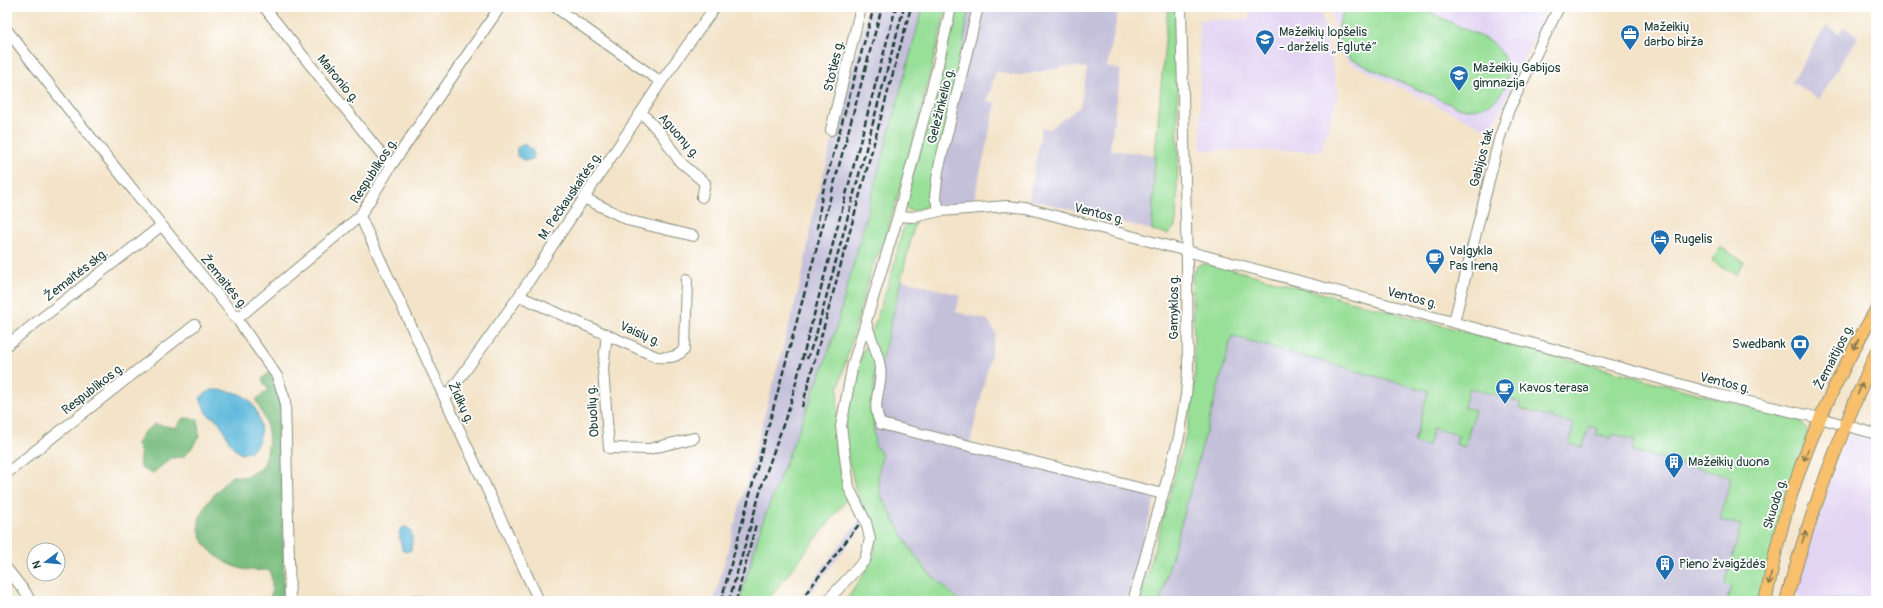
<svg xmlns="http://www.w3.org/2000/svg" width="1883" height="608" viewBox="0 0 1883 608" font-family="Pangolin,sans-serif">
<style>
.built{fill:#e2d4f3}
.industrial{fill:#c5c0da}
.green{fill:#98df98;stroke:#5c8e66}
.forest{fill:#7abe80;stroke:#4c7e5a}
.water{fill:#5cb8da;stroke:#3e7a87}
.lines{fill:none;stroke-linecap:round;stroke-linejoin:round}
.minor-casing{stroke:#89907e;stroke-width:12}
.major-casing{stroke:#89907e;stroke-width:14}
.minor{stroke:#fff;stroke-width:10}
.major{stroke:#f8bf6c;stroke-width:12}
.rail{stroke:#1f3d34;stroke-width:2.5;stroke-dasharray:6 3;stroke-linecap:butt}
.oneway{stroke:#81784d}
.labels{text-anchor:middle;dominant-baseline:central;stroke-width:3.5;stroke-linejoin:round;paint-order:stroke}
.poi-label{font-size:13px;fill:#1f3d34;stroke:#fff;text-anchor:start}
.street-label{font-size:13px;fill:#1f3d34;stroke:#fff}
</style>
<rect width="100%" height="100%" fill="#fff"/>
<filter id="ink" filterUnits="userSpaceOnUse"><feTurbulence type="fractalNoise" baseFrequency=".025" numOctaves="2"/><feDisplacementMap in="SourceGraphic" scale="8" xChannelSelector="R" yChannelSelector="G"/><feConvolveMatrix kernelMatrix="1 2 1 2 8 2 1 2 1" color-interpolation-filters="sRGB"/></filter>
<filter id="wash" filterUnits="userSpaceOnUse"><feTurbulence type="fractalNoise" baseFrequency=".012" numOctaves="4" result="noise"/><feDisplacementMap in="SourceGraphic" scale="16" xChannelSelector="R" yChannelSelector="G"/><feGaussianBlur stdDeviation="0.9" result="paint"/><feColorMatrix in="noise" values="0 0 0 0 0 0 0 0 0 0 0 0 0 0 0 0 0 1.4 0 .05"/><feComposite in="paint" operator="in"/></filter>
<g filter="url(#wash)">
<rect width="100%" height="100%" fill="#f3e3c8"/>
<path class="built" d="M1251,7L1322,15L1338,93L1321,151L1201,150L1199,20L1248,19Z
M1335,7H1547L1499,115L1490,131L1352,64L1343,56L1336,43L1332,15Z
M1852,434L1876,439V599L1808,600L1792,592L1841,450L1846,439Z"/>
<path class="industrial" d="M869,7H923L835,332L825,362L761,526L740,601H714L802,277L814,209Z
M969,7H1119L1107,67L1121,70L1110,150L1155,155L1152,230L1029,199L1042,127L1049,129L1080,107L1087,68L1070,66L1016,76L996,71L987,101L996,103L973,204L929,206Z
M1826,25L1839,33L1843,27L1858,36L1819,99L1792,82Z
M902,280L960,295L956,312L988,320L996,333L969,448L1156,495L1126,601H960L927,571L910,548L881,496L878,477L882,455L875,446L873,415L875,369L883,356Z
M1232,336L1428,391L1414,442L1428,445L1433,428L1474,410L1464,407L1469,388L1520,402L1519,409L1574,424L1569,444L1582,448L1588,426L1598,429L1597,434H1612L1635,440L1632,451L1731,477L1720,520L1741,525L1725,584L1732,586L1727,601H1160Z
M860,519L865,523L804,601H797Z"/>
<path class="green" d="M923,7H947L906,169L885,238L872,267L838,389L836,438L839,459L848,498L767,601H740L761,526L825,362L835,332Z
M956,7H969C965,27 964,46 960,65C951,112 937,159 929,206L914,211L908,210L905,207V202L935,99Z
M1168,7H1177L1178,158L1176,222L1174,228L1168,234L1152,230L1155,155Z
M1346,7H1419L1492,42C1524,70 1503,116 1459,108L1350,59C1336,44 1335,24 1346,7Z
M915,222L883,356L875,369L873,415L875,445L882,455L878,477L881,496L910,548L927,571L960,601H846L865,572L875,552V540L871,523L856,491L847,453L845,432L847,410L862,354L876,321L892,272L902,232L906,224Z
M1720,247L1744,262L1736,275L1712,261Z
M1201,264L1215,265L1801,421L1807,429V436L1759,601H1727L1731,586L1725,584L1741,525L1720,520L1731,477L1632,451L1635,440L1613,434L1611,438L1596,434L1598,429L1589,426L1582,448L1569,444L1574,424L1519,408L1520,402L1469,388L1464,407L1475,410L1465,447L1456,444L1458,435L1433,428L1428,446L1414,442L1428,391L1232,336L1160,601H1140L1186,435L1193,400L1195,374L1192,275L1197,266Z
M1876,599V601H1807L1808,600Z"/>
<path class="forest" d="M270,372L276,386L281,405L284,601H269C273,593 273,578 269,570C260,570 251,571 242,569C220,563 193,542 200,517C204,504 222,485 232,476L245,477L263,467C273,439 269,426 256,400L268,390L262,379Z
M183,418L198,419L199,437L190,450L183,457L171,458L153,473C141,470 137,466 141,453L137,444L144,432L155,424L176,428Z"/>
<path class="water" d="M524,144C530,147 536,152 533,159L525,161L517,156V148Z
M212,390C222,390 237,391 245,397C263,409 270,451 241,454C228,446 227,433 219,422C216,418 210,417 206,413L200,398L204,394Z
M407,527C414,532 412,542 411,550L406,552L402,550L399,532L402,528Z
M413,597H431L433,601H411Z"/>
</g>
<g filter="url(#ink)">
<g class="lines">
<g class="minor-casing">
<path id="minor" d="M264,7L391,166
M555,7L661,82
M7,30L73,115L237,319L277,376L285,400L290,601
M642,113L662,135L680,162L705,183L702,197
M831,130L861,7
M584,198L631,221L693,236
M940,211L935,197L938,171L978,7
M360,216L539,601
M898,216L937,69L951,7
M519,296L657,357C670,358 676,358 685,349L687,279
M237,319L360,216L391,166L500,7
M866,322C870,337 878,352 880,367C884,387 869,402 881,424L1163,494
M1454,322L1499,140L1509,109L1559,7
M607,334L603,369L609,448L649,449L694,438
M7,345L161,226
M445,399L519,296L661,82L715,7
M7,473L195,325
M7,569L26,593L30,601
M827,601L865,560L870,539L866,522L849,488L841,426L853,364L898,216L913,217L940,211L1007,206L1026,208L1553,349L1719,395L1820,418L1876,434
M1133,601L1179,437L1186,395L1188,371L1187,266L1181,7"/>
</g>
<g class="major-casing">
<path id="major" d="M1765,601C1770,581 1773,561 1778,542C1798,460 1833,382 1876,310
M1786,601C1809,516 1840,434 1876,353"/>
</g>
<use href="#minor" class="minor"/>
<use href="#major" class="major"/>
<path class="rail" d="M817,229L822,195L874,7
M807,359L816,335L904,7
M802,407L911,7
M721,601L882,7
M729,601L763,482L790,405L896,7
M736,601L756,524
M800,601L860,523"/>
</g>
<defs><path id="oneway-shaft" d="M-6 0H5M1.5-3L5.5 0L1.5 3" fill="none" stroke-width="1.6" stroke-linecap="round" stroke-linejoin="round"/></defs>
<g class="oneway">
<use href="#oneway-shaft" transform="translate(1856 344) rotate(117)"/>
<use href="#oneway-shaft" transform="translate(1860 389) rotate(-66)"/>
<use href="#oneway-shaft" transform="translate(1806 455) rotate(111)"/>
<use href="#oneway-shaft" transform="translate(1804 537) rotate(-71)"/>
<use href="#oneway-shaft" transform="translate(1770 579) rotate(102)"/>
</g>
</g>
<defs>
<g id="office-pin" transform="scale(1)"><path d="M0 17L-7.5 6A9.5 9.5 0 1 1 7.5 6Z" fill="#1f6fb2" stroke="#fff"/><path d="M-6-3h4V-5.5h4V-3h4V5H-6ZM-1-4.5V-3h2v-1.5ZM-6 0V1H6V0Z" fill="#fff"/></g>
<g id="school-pin" transform="scale(1)"><path d="M0 17L-7.5 6A9.5 9.5 0 1 1 7.5 6Z" fill="#1f6fb2" stroke="#fff"/><path d="M0-5L7-2L0 1L-7-2ZM-4 1L0 2.5L4 1V4Q0 6-4 4Z" fill="#fff"/></g>
<g id="hotel-pin" transform="scale(1)"><path d="M0 17L-7.5 6A9.5 9.5 0 1 1 7.5 6Z" fill="#1f6fb2" stroke="#fff"/><path d="M-6-4.5h1.5V1H6V5H4.5V3h-9V5H-6ZM-4 0a1.8 1.8 0 1 1 3.6 0ZM.5 0V-2.5h3Q6-2.5 6 0Z" fill="#fff"/></g>
<g id="cafe-pin" transform="scale(1)"><path d="M0 17L-7.5 6A9.5 9.5 0 1 1 7.5 6Z" fill="#1f6fb2" stroke="#fff"/><path d="M-5.5-4.5H6V0H3Q3 3.5 0 3.5H-2.5Q-5.5 3.5-5.5 0ZM3-3.2v2h1.7v-2ZM-6 4.5H4V6H-6Z" fill="#fff"/></g>
<g id="bank-pin" transform="scale(1)"><path d="M0 17L-7.5 6A9.5 9.5 0 1 1 7.5 6Z" fill="#1f6fb2" stroke="#fff"/><path d="M-6-4H6V4H-6ZM0-2.3a2.3 2.3 0 1 0 0 4.6a2.3 2.3 0 1 0 0-4.6Z" fill="#fff"/></g>
<g id="building-pin" transform="scale(1)"><path d="M0 17L-7.5 6A9.5 9.5 0 1 1 7.5 6Z" fill="#1f6fb2" stroke="#fff"/><path d="M-4-6H4V6H1V3H-1V6H-4ZM-2.5-4.3h1.7v1.8h-1.7ZM.8-4.3h1.7v1.8H.8ZM-2.5-1h1.7V.8h-1.7ZM.8-1h1.7V.8H.8Z" fill="#fff"/></g>
</defs>
<g fill-rule="evenodd">
<use href="#office-pin" x="1630" y="34"/>
<use href="#school-pin" x="1265" y="39"/>
<use href="#school-pin" x="1459" y="75"/>
<use href="#hotel-pin" x="1660" y="239"/>
<use href="#cafe-pin" x="1435" y="258"/>
<use href="#bank-pin" x="1800" y="344"/>
<use href="#cafe-pin" x="1505" y="388"/>
<use href="#building-pin" x="1674" y="462"/>
<use href="#building-pin" x="1665" y="564"/>
</g>
<g class="labels">
<g class="poi-label">
<text x="1644" y="27">Mažeikių<tspan x="1644" dy="15">darbo birža</tspan></text>
<text x="1279" y="32">Mažeikių lopšelis<tspan x="1279" dy="15">- darželis „Eglutė“</tspan></text>
<text x="1473" y="68">Mažeikių Gabijos<tspan x="1473" dy="15">gimnazija</tspan></text>
<text x="1674" y="239">Rugelis</text>
<text x="1449" y="251">Valgykla<tspan x="1449" dy="15">Pas Ireną</tspan></text>
<text x="1786" y="344" text-anchor="end">Swedbank</text>
<text x="1519" y="388">Kavos terasa</text>
<text x="1688" y="462">Mažeikių duona</text>
<text x="1679" y="564">Pieno žvaigždės</text>
</g>
<g class="street-label">
<text transform="translate(834 66) rotate(-77)">Stoties g.</text>
<text transform="translate(338 79) rotate(51)">Maironio g.</text>
<text transform="translate(941 106) rotate(-76)">Geležinkelio g.</text>
<text transform="translate(679 136) rotate(49)">Aguonų g.</text>
<text transform="translate(1482 157) rotate(-75)">Gabijos tak.</text>
<text transform="translate(374 171) rotate(-57)">Respublikos g.</text>
<text transform="translate(570 196) rotate(-56)">M. Pečkauskaitės g.</text>
<text transform="translate(1099 214) rotate(15)">Ventos g.</text>
<text transform="translate(76 275) rotate(-38)">Žemaitės skg.</text>
<text transform="translate(224 282) rotate(51)">Žemaitės g.</text>
<text transform="translate(1412 298) rotate(15)">Ventos g.</text>
<text transform="translate(1174 307) rotate(-90)">Gamyklos g.</text>
<text transform="translate(640 334) rotate(24)">Vaisių g.</text>
<text transform="translate(1834 357) rotate(-63)">Žemaitijos g.</text>
<text transform="translate(1725 383) rotate(14)">Ventos g.</text>
<text transform="translate(93 389) rotate(-38)">Respublikos g.</text>
<text transform="translate(461 403) rotate(65)">Židikų g.</text>
<text transform="translate(593 411) rotate(-94)">Obuolių g.</text>
<text transform="translate(1775 504) rotate(-73)">Skuodo g.</text>
</g>
</g>
<rect width="1883" height="608" fill="none" stroke="#fff" stroke-width="24"/>
<g transform="translate(46 562) rotate(254)"><circle r="19" fill="#ffffff" stroke="#a5b1ae"/>
<path d="M0-3L7 15L0 10L-7 15Z" fill="#1f6fb2"/>
<text y="-6" font-size="11" font-weight="bold" text-anchor="middle" fill="#1f3d34">N</text>
</g>
</svg>
